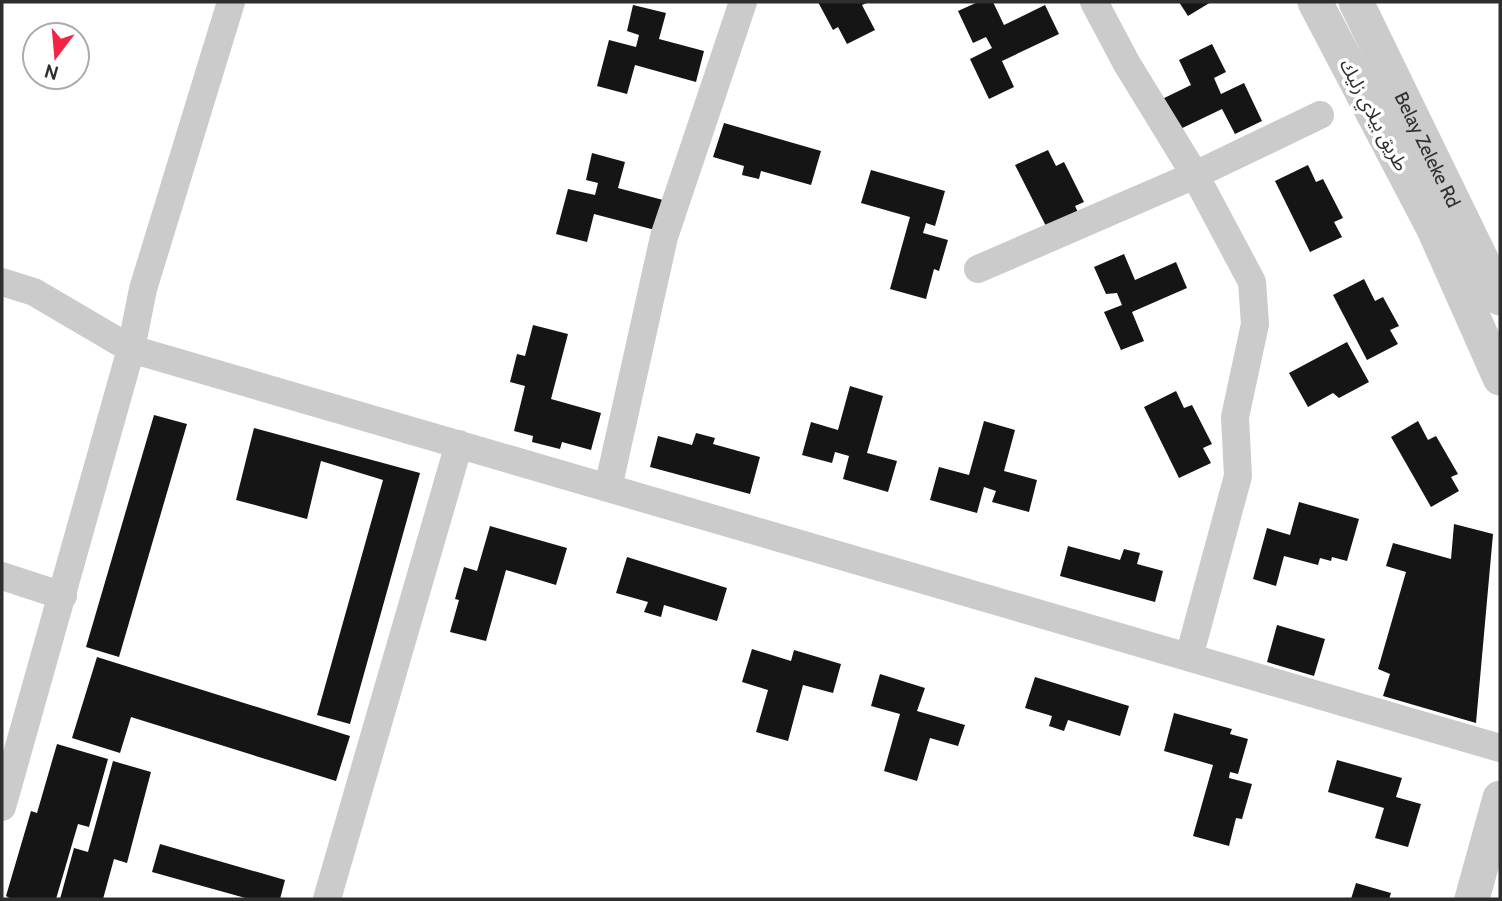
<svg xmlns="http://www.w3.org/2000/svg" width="1502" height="901" viewBox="0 0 1502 901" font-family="Cabin,'Noto Sans Arabic',sans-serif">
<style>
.building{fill:#151515}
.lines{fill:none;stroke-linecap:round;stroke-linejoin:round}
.minor{stroke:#cbcbcb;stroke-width:28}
.tertiary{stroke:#cbcbcb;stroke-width:35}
.labels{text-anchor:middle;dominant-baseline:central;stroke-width:7;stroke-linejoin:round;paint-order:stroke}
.street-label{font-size:19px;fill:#2e2e2e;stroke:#fff}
</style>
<rect width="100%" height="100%" fill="#fff"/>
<path class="building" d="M818,2H869L862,5L875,30L847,44L838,27L833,30Z
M978,2H993L1004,25L1045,5L1059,34L1002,61L1014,87L989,99L970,59L992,48L986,37L973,43L958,11Z
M1179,2H1211L1188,16Z
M633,5L666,13L659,39L704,51L696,82L635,65L627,94L597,86L609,40L636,47L639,35L627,31Z
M1212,44L1226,72L1214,78L1221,94L1244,83L1262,121L1235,134L1222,109L1172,133L1156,102L1191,85L1179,60Z
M724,123L821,151L811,185L761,171L759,179L742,175L744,166L713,157Z
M1048,150L1056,166L1064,162L1084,202L1075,206L1082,221L1051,236L1015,165Z
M592,153L625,162L618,188L663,200L655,230L594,214L587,242L556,234L568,189L595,195L598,183L586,180Z
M1308,165L1316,182L1323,179L1343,218L1334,222L1342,237L1310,252L1275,181Z
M871,170L945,191L935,226L926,223L923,233L948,240L939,271L934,269L926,299L890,289L910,217L861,203Z
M1124,254L1135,280L1176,262L1187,288L1132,312L1144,341L1121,350L1104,312L1122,305L1117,293L1106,294L1094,267Z
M1364,279L1375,301L1383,297L1399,326L1390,330L1398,344L1367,360L1333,295Z
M533,325L568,334L551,399L601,413L591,450L562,442L560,449L532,442L533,436L514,431L525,386L510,382L517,354L525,356Z
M1347,342L1369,382L1339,398L1333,393L1308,407L1289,373Z
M850,386L883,396L867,453L897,461L888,492L843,479L849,456L835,452L832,463L802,455L811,422L838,430Z
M1176,391L1184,408L1192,405L1212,444L1203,448L1211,463L1179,478L1144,407Z
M154,415L187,424L119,657L86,647Z
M984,421L1015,430L1004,471L1037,480L1029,512L992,502L996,491L984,487L977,513L930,500L939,467L969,475Z
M1418,421L1428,440L1436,436L1458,474L1451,477L1459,491L1431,507L1391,437Z
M254,428L420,473L350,724L317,715L383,480L321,461L307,519L236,500Z
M696,433L715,438L713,444L760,457L750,494L650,467L658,436L692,445Z
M1299,502L1359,519L1347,561L1332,557L1331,561L1320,558L1318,565L1284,556L1276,586L1253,579L1267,528L1290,535Z
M1454,524L1493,534L1476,723L1383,696L1390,674L1378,669L1406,572L1386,566L1393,543L1451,559Z
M490,526L567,548L556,585L506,570L486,641L450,632L459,600L455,599L464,567L477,571Z
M1068,546L1120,560L1124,549L1140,553L1137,564L1163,571L1155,602L1060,576Z
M627,557L727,588L717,621L664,605L661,617L644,612L648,602L616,593Z
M1277,625L1325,639L1314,676L1267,662Z
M752,649L791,661L794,650L841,664L833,693L803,685L788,741L756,732L768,690L742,682Z
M97,657L350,736L336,781L131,717L120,753L72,738Z
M880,674L925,688L917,711L965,725L958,746L930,738L917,781L884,771L900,714L871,706Z
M1035,677L1129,706L1120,736L1068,720L1064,731L1049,726L1052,716L1025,708Z
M1174,713L1232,729L1230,734L1248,739L1238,774L1230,772L1229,778L1252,784L1242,819L1236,818L1229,846L1193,836L1213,765L1164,751Z
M57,744L108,759L89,827L78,824L56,899H11L6,896L31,811L37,813Z
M1337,760L1402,778L1396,797L1421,804L1408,847L1375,838L1384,808L1328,792Z
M113,761L151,772L127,863L114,859L103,899H60L74,848L88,852Z
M160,844L285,880L280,899H249L152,872Z
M1356,883L1391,893L1389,899H1351Z"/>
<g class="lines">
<path class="minor" d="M1094,2L1127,64L1195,175L1252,282L1255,324L1235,417L1238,476L1189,657
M978,269L1195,175L1320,115
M2,282L34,292L131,349L1500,748
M608,488L664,237L743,2
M2,576L63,596
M2,807L131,349L143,289L231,2
M327,899L459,444"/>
<g class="tertiary">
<path d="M1315,2L1433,227L1500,378"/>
<path id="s1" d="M1356,2L1500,298"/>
<path d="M1472,899L1500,798"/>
</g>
</g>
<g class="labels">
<g class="street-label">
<text transform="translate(1374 115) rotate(62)">طريق بيلاي زليك</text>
<text stroke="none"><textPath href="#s1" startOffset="164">Belay Zeleke Rd</textPath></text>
</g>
</g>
<rect width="1502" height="901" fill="none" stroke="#2e2e2e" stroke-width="7"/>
<g transform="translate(56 56) rotate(196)"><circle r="33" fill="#ffffff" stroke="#ababab" stroke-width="2"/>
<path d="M0-5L12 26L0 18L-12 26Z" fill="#f12445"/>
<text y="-10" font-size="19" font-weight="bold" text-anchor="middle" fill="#2e2e2e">N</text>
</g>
</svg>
